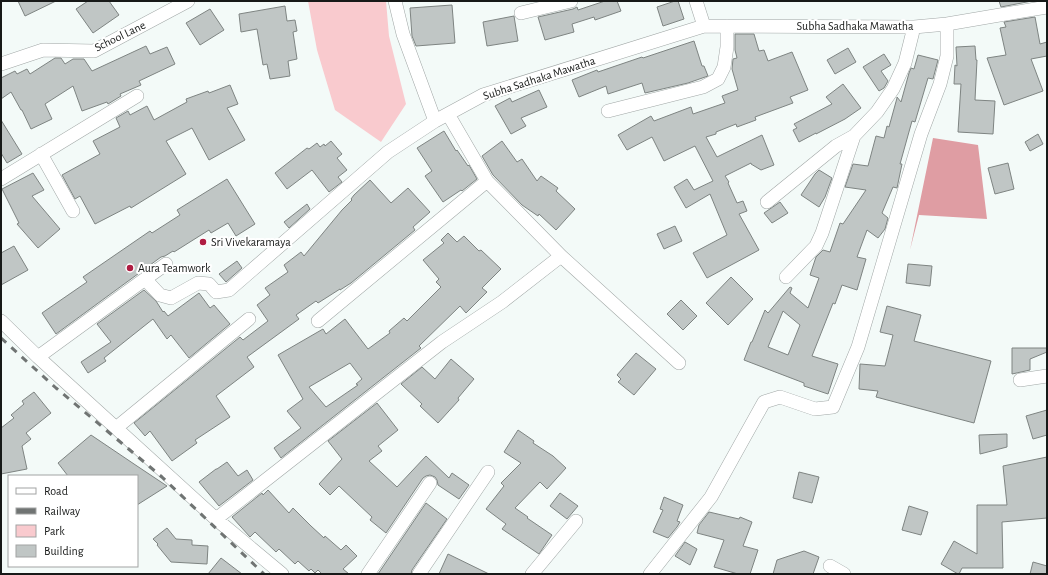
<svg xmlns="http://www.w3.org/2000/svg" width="1048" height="575" viewBox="0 0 1048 575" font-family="'Alegreya Sans',sans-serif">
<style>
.green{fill:#f9cace}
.forest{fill:#df9da3}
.building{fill:#c0c6c5;stroke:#7e8482;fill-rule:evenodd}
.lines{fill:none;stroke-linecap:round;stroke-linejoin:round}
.minor-casing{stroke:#a1a7a6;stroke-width:14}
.minor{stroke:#fff;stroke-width:13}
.rail{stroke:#707473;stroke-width:3;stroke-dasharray:7 7;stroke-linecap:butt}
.poi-dot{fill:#af1c42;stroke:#fff;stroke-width:1.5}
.labels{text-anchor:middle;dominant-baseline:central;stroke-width:4;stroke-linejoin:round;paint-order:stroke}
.street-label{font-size:12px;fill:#171918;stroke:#fff}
.poi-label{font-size:12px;fill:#171918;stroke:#fff;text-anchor:start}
</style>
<rect width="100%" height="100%" fill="#f3faf8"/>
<path class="green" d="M308,1H386L389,36L406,104L381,142L335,110L317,50Z"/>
<path class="forest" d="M933,138L978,145L987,219L919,215L910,250Z"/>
<path class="building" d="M18,1H56L25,16Z
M88,1H109L119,15L93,33L76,9Z
M605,1H617L621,11L595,20L594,17L572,24L574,32L545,40L538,17L573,9L577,7L578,10Z
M675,1H678L684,19L663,26L657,7Z
M999,1H1032L1001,7Z
M452,5L455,43L416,46L412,36L410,8Z
M285,6L287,21L295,20L297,31L293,32L297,59L288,61L290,76L270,79L267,64L263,65L257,29L241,32L239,14Z
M210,9L224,30L200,45L186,23Z
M514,16L518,41L487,46L483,22Z
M1035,17L1040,44L1047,42V56L1031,59L1043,91L1004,105L987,58L1006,55L1000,28L1006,27L1004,22Z
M735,34H754L759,51L764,50L768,61L792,52L808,90L790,97L793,103L755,117L756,120L737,127L736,124L716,132V134L706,137L717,157L762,135L774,165L761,170L751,164V163L725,176L729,182L728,183L737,203L743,201L747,211L739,214L759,250L707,278L693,253L727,235L710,194L686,208L674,187L687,179L694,190L713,181L695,146L664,161L652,137L627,150L618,135L651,116L654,121L691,107L693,114L725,103L722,96L738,90L732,69L733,59L737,58L735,50Z
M694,41L702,66H704L708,76L688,83L645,93L642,83L608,94L606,86L579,97L572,80L597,70L598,72L642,57L643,58Z
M146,46L150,54L167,47L175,64L139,81L141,85L120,94L121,96L108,104L107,102L82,111L73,86L45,104L52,119L31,129L22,110H21L11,92L1,99V78L15,71L17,74L27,69L30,74L55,58H61L65,64L73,59H84L92,71Z
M975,46L976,60H977L975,100L995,101L993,134L958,132L961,84H954L955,65L957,66L956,47Z
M848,48L856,62L835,74L827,60Z
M884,54L891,65L881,71L888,81L884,88L879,91L863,67Z
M918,55L938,60L933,79L928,78L915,122L912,121L900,164H902L897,188L893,187L882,213L888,218L885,229L878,238L867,230L857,257L866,259L857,290L842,285L835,304L833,303L812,356L838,364L828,394L804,386V383L744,360L751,342H752L765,310L768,313L790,287L792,288L790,293L808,308L819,278L810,275L816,257L823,250L830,252L840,223L843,224L866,190L845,187L853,164L868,166L876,136L884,138L887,126L889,127L897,98V97L901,102L909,73L911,68L914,69ZM783,311L800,325L788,355L768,347Z
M843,84L861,108L845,119L816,134V133L799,142L793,130L797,128L794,124L832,104L826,97Z
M230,85L238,104L227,108L245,140L209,160L192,128L166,141L186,174L131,208L130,206L95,224L80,196L75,199L62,175L100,154L93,141L120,127L116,118L128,111L130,115L147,106L154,120L187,102L186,99L208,91L209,93Z
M539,90L547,107L521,118L526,126L511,134L495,106L510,98L512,102Z
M1,120L22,154L7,163L1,153Z
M444,131L456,151L457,150L468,166L469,165L477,179L462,191L461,190L443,202L425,176L432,171L417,148Z
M1038,134L1043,144L1030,151L1025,142Z
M331,141L342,154L337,158L347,170L338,177L342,182L329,192L312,170L287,189L275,173L307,148L309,149L317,143L320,147L324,144L325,146Z
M502,141L517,162L522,159L537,181L541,176L558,188L556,191L575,209L556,230L539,214L538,216L522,205L493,175L482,156Z
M1008,163L1014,189L995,194L988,168Z
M819,170L832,178L825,197L819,207L801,195L815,174Z
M33,173L44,190L32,196L60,229L38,248L17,224L19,223L2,189Z
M227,179L255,224L236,236L228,223L211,233L209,230L174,252L173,251L165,256L161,257L56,334L42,313L87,282L83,277L150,231L152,233L180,215L177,210Z
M370,180L391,203L408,188L430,212L413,227L415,230L351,283L340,290V289L318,303L316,301L296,315L299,319L247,357L254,367L216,396L230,417L195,440L197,443L172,461L150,431L145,436L134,423L240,337L243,340L268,321L257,305L270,295L265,288L288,272L284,265L301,252L304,256L342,210L352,200L351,199L354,195Z
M780,202L788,213L772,223L764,213Z
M307,204L310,209L289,228L284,222Z
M675,226L682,241L664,249L657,234Z
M448,233L457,242L464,236L479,251L481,250L501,269L482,288L487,292L466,313L460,306L419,346L421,348L281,458L274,448L301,428L287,411L303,399L278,355L323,329L326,334L345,319L368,349L390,333L389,331L404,318L407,321L441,287L436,282L439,279L423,260L444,243L441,240ZM350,363L362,379L356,384L358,385L326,407L309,387Z
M14,246L28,270L1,285V253Z
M237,261L242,268L226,282L219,274Z
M908,264L932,266L930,286L906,283Z
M731,277L753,299L728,325L706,303Z
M144,290L156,301L163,312L164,311L168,316L199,293L210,308L214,305L230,324L189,358L171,335L167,339L153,319L104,358L106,361L88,373L81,362L111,342L97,324Z
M681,300L697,316L683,330L667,314Z
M887,306L921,315L914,341L991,361L974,423L876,397L878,391L859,389L860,364L885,366L893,335L880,332Z
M1012,348H1047V352L1030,359V370L1012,374Z
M636,353L656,369L634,395L618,382L621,379L617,375Z
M451,359L474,379L458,398L459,400L438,423L420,406L422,404L401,384L422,367L435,379Z
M34,392L51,413L26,433L31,439L22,446L27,469L1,474V428L14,418L11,415L24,404L22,401Z
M377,403L398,430L378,446L382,451L369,461L397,487L426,456L449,478L452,473L469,485L459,499L438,485L437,480L435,477L430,475L426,476L423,478L386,533L370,520L372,517L339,486L330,495L319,484L342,459L328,441Z
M1047,410V435L1033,439L1026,416Z
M518,430L534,441L533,443L553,456L566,468L547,489L540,482L515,508L528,517L527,518L552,535L539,554L502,529L506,524L486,509L504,486L501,483L521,463L504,452Z
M1007,434V447L980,454L979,435Z
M91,435L137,466L167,486L137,505V476H68L58,463Z
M1047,457V518L1002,522L1003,568H962L959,574H958L941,564L954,541L977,554V505H1007L1003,466Z
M227,462L238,476L247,470L253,480L219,506L199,482L216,469H217Z
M799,472L819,477L812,503L793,498Z
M268,490L289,513L293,508L311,526L324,538L325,536L341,550L346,545L357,556L343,569L349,574H322L318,570L315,573L311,569L309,571L298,561L295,564L279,549L276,552L255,532L250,537L232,517L262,493L263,495Z
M560,493L578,506L567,519L550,506Z
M664,497L683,505L677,521L680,522L677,527L668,538L653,532L663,510L660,509Z
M426,503L447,519L412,570L411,574H378Z
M909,506L928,512L921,535L902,530Z
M709,512L739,519L740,517L752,522L743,546L758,550L750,574H738L714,567L724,540L697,533L699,525Z
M167,528L176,539L192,540V545L208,546L207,564L171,562L157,545L158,544L153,539Z
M685,542L697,549L690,565L675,556Z
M804,551L819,557L813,574H773L777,560Z
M448,554L489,574H439Z
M221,558L242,574H208Z
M1033,562L1047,566V574H1030Z"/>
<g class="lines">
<g class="minor-casing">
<path id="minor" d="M395,1L403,34L435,121
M696,1L704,26
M521,13L571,1
M1,64L43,50L94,51L188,1
M608,111L703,87L718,79L724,67L727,47V26
M448,114L487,181L561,256L679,363
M41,154L73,211
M1,179L137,96
M767,202L836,146L854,136
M786,277L816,246L822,233L854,136L877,112L893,89L905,63L914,27
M145,279L166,264
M1,321L38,357L216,519L282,574
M318,321L487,181
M38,357L145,279L160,295L171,298L198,283L209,284L216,292L229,290L388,152L435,121L483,95L704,26L914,27L947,24L1047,7
M1020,380L1047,376
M116,428L249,319
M216,519L442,342L502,302L561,256
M830,566L844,574
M368,574L430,483
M419,574L488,472
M532,574L576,521
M650,574L711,497L764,402L780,397L815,409L833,407L858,347L921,134L940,84L947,56V24"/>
</g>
<use href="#minor" class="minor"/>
<path class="rail" d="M1,338L56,388L162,477L264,574"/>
</g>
<g class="poi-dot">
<circle cx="203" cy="242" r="4"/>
<circle cx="130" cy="268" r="4"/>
</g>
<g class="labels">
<g class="street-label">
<text x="855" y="26">Subha Sadhaka Mawatha</text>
<text transform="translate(120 36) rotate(-26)">School Lane</text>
<text transform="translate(539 78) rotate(-18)">Subha Sadhaka Mawatha</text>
</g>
<g class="poi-label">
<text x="211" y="242">Sri Vivekaramaya</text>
<text x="138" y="268">Aura Teamwork</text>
</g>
</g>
<rect width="1048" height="575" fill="none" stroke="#171918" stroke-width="4"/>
<rect x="8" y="475" width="130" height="92" fill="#ffffff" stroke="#a2a3a3"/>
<rect x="16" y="488" width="20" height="6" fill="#ffffff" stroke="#a2a3a3"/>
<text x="44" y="495" font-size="12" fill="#171918">Road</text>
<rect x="16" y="508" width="20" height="6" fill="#707473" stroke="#a2a3a3"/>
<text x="44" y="515" font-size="12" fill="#171918">Railway</text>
<rect x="16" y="525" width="20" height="12" fill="#f9cace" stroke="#a2a3a3"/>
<text x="44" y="535" font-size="12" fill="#171918">Park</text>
<rect x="16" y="545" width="20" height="12" fill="#c0c6c5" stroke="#a2a3a3"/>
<text x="44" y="555" font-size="12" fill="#171918">Building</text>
</svg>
